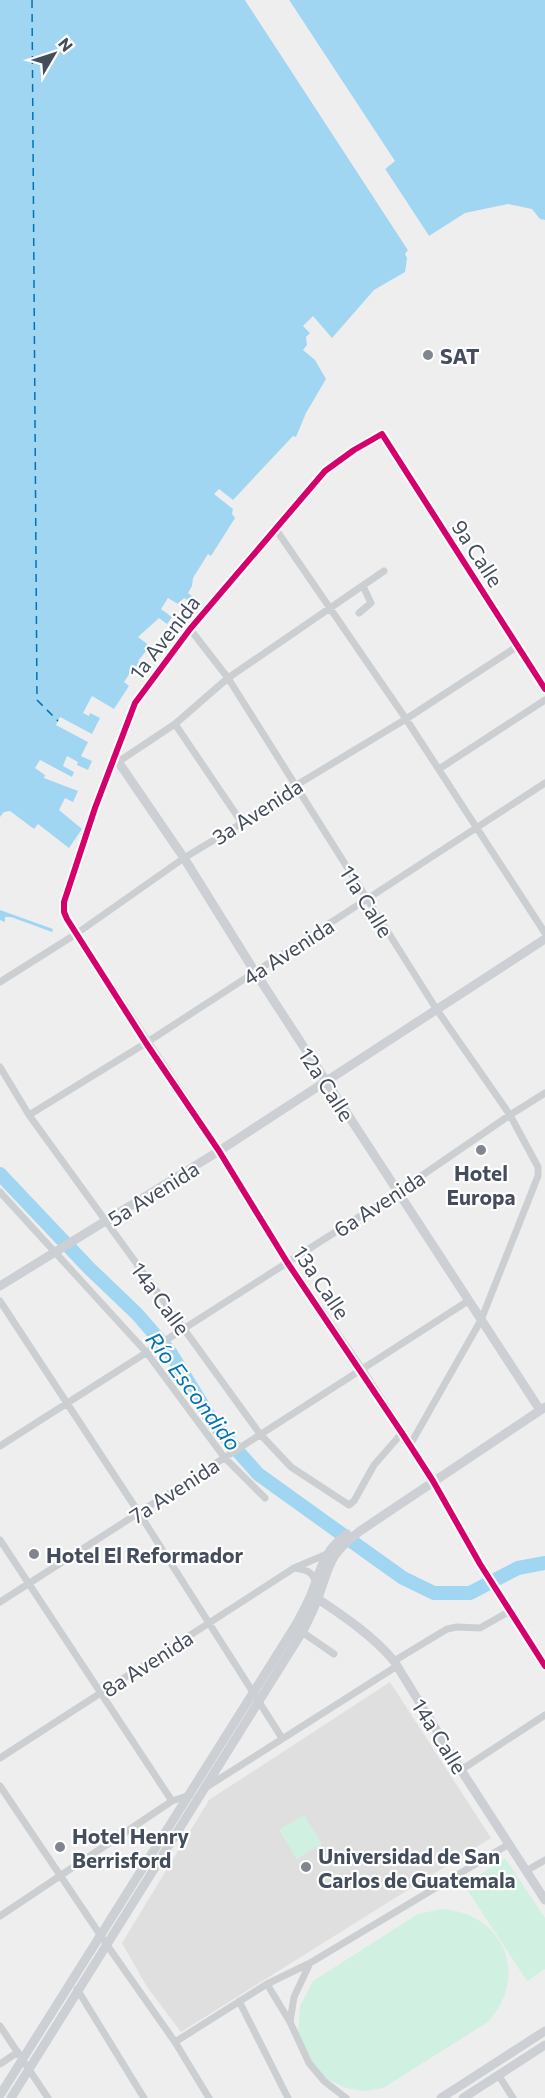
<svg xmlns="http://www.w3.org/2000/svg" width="545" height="2098" viewBox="0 0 545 2098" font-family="Commissioner,sans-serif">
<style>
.education{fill:#e0dfe0}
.green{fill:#d0f1e1}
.water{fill:#a1d6f2}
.pier{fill:#efeeee}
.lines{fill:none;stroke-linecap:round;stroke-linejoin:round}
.river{stroke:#a1d6f2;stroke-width:14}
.ferry{stroke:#0074b3;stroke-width:1.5;stroke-dasharray:8 6;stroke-linecap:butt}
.street{stroke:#cccfd2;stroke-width:7}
.secondary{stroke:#cccfd4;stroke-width:9}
.cycleway-casing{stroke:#fff;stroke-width:10}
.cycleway{stroke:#d6006c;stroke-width:6}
.poi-dot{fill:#80858f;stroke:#fff;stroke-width:2}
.labels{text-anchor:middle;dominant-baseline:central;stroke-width:4.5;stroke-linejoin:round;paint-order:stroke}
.poi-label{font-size:21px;font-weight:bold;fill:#444d5c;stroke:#fff;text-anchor:start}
.street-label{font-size:21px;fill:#444d5c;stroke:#fff}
.water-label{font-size:22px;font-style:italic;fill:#0074b3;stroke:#fff}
</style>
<rect width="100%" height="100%" fill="#efeeee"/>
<path class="education" d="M390,1682L491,1838L181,2032L147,1987L122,1943L209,1800Z"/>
<path class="green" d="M304,1815L322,1844L297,1859L279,1830Z
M505,1858L545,1918V1969L527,1981L464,1885Z
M442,1909C504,1913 530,1976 488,2022L383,2088L364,2091L346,2088L329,2080L314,2068L298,2034L300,2006L313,1981L418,1914Z"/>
<path class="water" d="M0,0H245L408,250L405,254L407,258L405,272L374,290L332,338L313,316L303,326L310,333L306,337L307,345L303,350L315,360L326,379L306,413L296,437L293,436L233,500L219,489L214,494L233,509L232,514L235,518L211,556L208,554L193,578L192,586L188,593L194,598L191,602L184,598L178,604L168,598L161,609L172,617L167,624L159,618L138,637L150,646L138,661L142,664L134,675L130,673L124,682L129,686L114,709L92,696L83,713L89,716L90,713L100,718L92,734L60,717L56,725L88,742L81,756L92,761L88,770L77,765L78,762L67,756L63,766L74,772L72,777L40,760L35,768L45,775L44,778L78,791L73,802L65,798L59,810L82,829L69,848L38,824L34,829L10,811L4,812L0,817Z
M289,0H545V220L540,219L532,209L508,204L465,213L429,236L385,169L394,161Z
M0,910L53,929L52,932L11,917H5V922L0,920Z"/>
<path class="pier" d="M245,0H248L410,248L408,250Z
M286,0H289L395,161L385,169L429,236L427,237L382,170V167L391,160Z"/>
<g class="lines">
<path class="river" d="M0,1174L89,1268L137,1314L170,1352L214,1424L258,1474L368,1553L403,1578L434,1593H470L518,1568L545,1563"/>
<path class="ferry" d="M32,0L37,700L58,721"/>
<path class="street" d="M275,528L406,719L545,933
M359,613L371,603L363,586
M190,629L228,678L437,1010L510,1115L538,1167V1176L481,1320L410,1445
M175,724L242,823
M118,762L175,724L228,678L384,571
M439,769L545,700
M0,982L76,934L184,858L242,823L295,786L406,719L518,646
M0,1067L29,1115L260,1434L291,1467L349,1505L354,1501L374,1465L402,1433
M29,1115L146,1043L545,783
M0,1192L147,1353L224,1457L265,1498
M0,1301L139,1513L282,1738
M0,1446L398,1192L510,1115L545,1093
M433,1481L480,1564L545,1666
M0,1540L172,1801
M294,1568C304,1570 312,1570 315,1581
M0,1602L468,1301
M302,1632L334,1654
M394,1661L447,1629L457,1627L480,1628L510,1611
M0,1758L294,1568L327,1554
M461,1770L545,1715
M0,1786L107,1945L175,2042L209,2098
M205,1788L397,1666
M526,1871L545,1860
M0,1916L172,1801L190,1795
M267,1984L290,2022L309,2063L324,2081L346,2098
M77,1989L144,2098
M239,2001L288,2098
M290,2022L294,1997L310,1963
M0,2026L48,2098
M175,2042L267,1984L310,1963L509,1844
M0,2064L18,2052
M499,2076L513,2098"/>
<path class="secondary" d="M115,757L184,858L255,972L540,1410
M0,1286L219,1151L545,939
M433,1481L361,1369L287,1262L219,1151L76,934L65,915L64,902L95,808L135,703L190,629L325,471L354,450L382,434L545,689
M312,1597L318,1599C345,1617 373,1636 394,1661L461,1770L545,1900
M0,2095L297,1623C301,1615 306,1606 310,1597C321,1571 322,1552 347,1534
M11,2098L304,1629C309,1619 314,1609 318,1598C331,1562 328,1556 360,1531L545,1407
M441,2098L545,2031
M463,2098L545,2045"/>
<g class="cycleway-casing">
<path id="cycleway" d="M545,689L382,434L354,450L325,471L190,629L135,703L95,808L64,902V912L67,919L146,1043L219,1151L287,1262L402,1433L433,1481L480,1564L545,1666"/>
</g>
<use href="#cycleway" class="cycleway"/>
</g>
<g class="poi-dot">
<circle cx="428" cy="355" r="6"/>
<circle cx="481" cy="1150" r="6"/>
<circle cx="34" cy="1554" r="6"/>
<circle cx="60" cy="1847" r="6"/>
<circle cx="306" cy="1867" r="6"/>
</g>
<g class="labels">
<g class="poi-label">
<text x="440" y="355">SAT</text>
<text x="481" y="1172" text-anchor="middle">Hotel<tspan x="481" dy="24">Europa</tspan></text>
<text x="46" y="1554">Hotel El Reformador</text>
<text x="72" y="1835">Hotel Henry<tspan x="72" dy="24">Berrisford</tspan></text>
<text x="318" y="1855">Universidad de San<tspan x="318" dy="24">Carlos de Guatemala</tspan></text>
</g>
<g class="street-label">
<text transform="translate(478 553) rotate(57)">9a Calle</text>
<text transform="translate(164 637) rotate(-52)">1a Avenida</text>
<text transform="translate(257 811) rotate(-33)">3a Avenida</text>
<text transform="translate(367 901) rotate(58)">11a Calle</text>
<text transform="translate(288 951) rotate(-33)">4a Avenida</text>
<text transform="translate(327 1084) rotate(57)">12a Calle</text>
<text transform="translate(153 1193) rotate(-32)">5a Avenida</text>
<text transform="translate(379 1203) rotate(-33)">6a Avenida</text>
<text transform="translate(322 1282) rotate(56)">13a Calle</text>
<text transform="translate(161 1298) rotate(54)">14a Calle</text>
<text transform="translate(174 1490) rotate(-33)">7a Avenida</text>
<text transform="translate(147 1663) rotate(-33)">8a Avenida</text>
<text transform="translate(440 1736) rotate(58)">14a Calle</text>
</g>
<g class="water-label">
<text transform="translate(194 1391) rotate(53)">Río Escondido</text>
</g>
</g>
<g transform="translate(54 54) rotate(51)" stroke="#ffffff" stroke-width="4.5" paint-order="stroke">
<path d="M0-4.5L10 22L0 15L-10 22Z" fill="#444d5c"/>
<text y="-9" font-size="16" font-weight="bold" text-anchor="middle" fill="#444d5c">N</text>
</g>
</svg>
